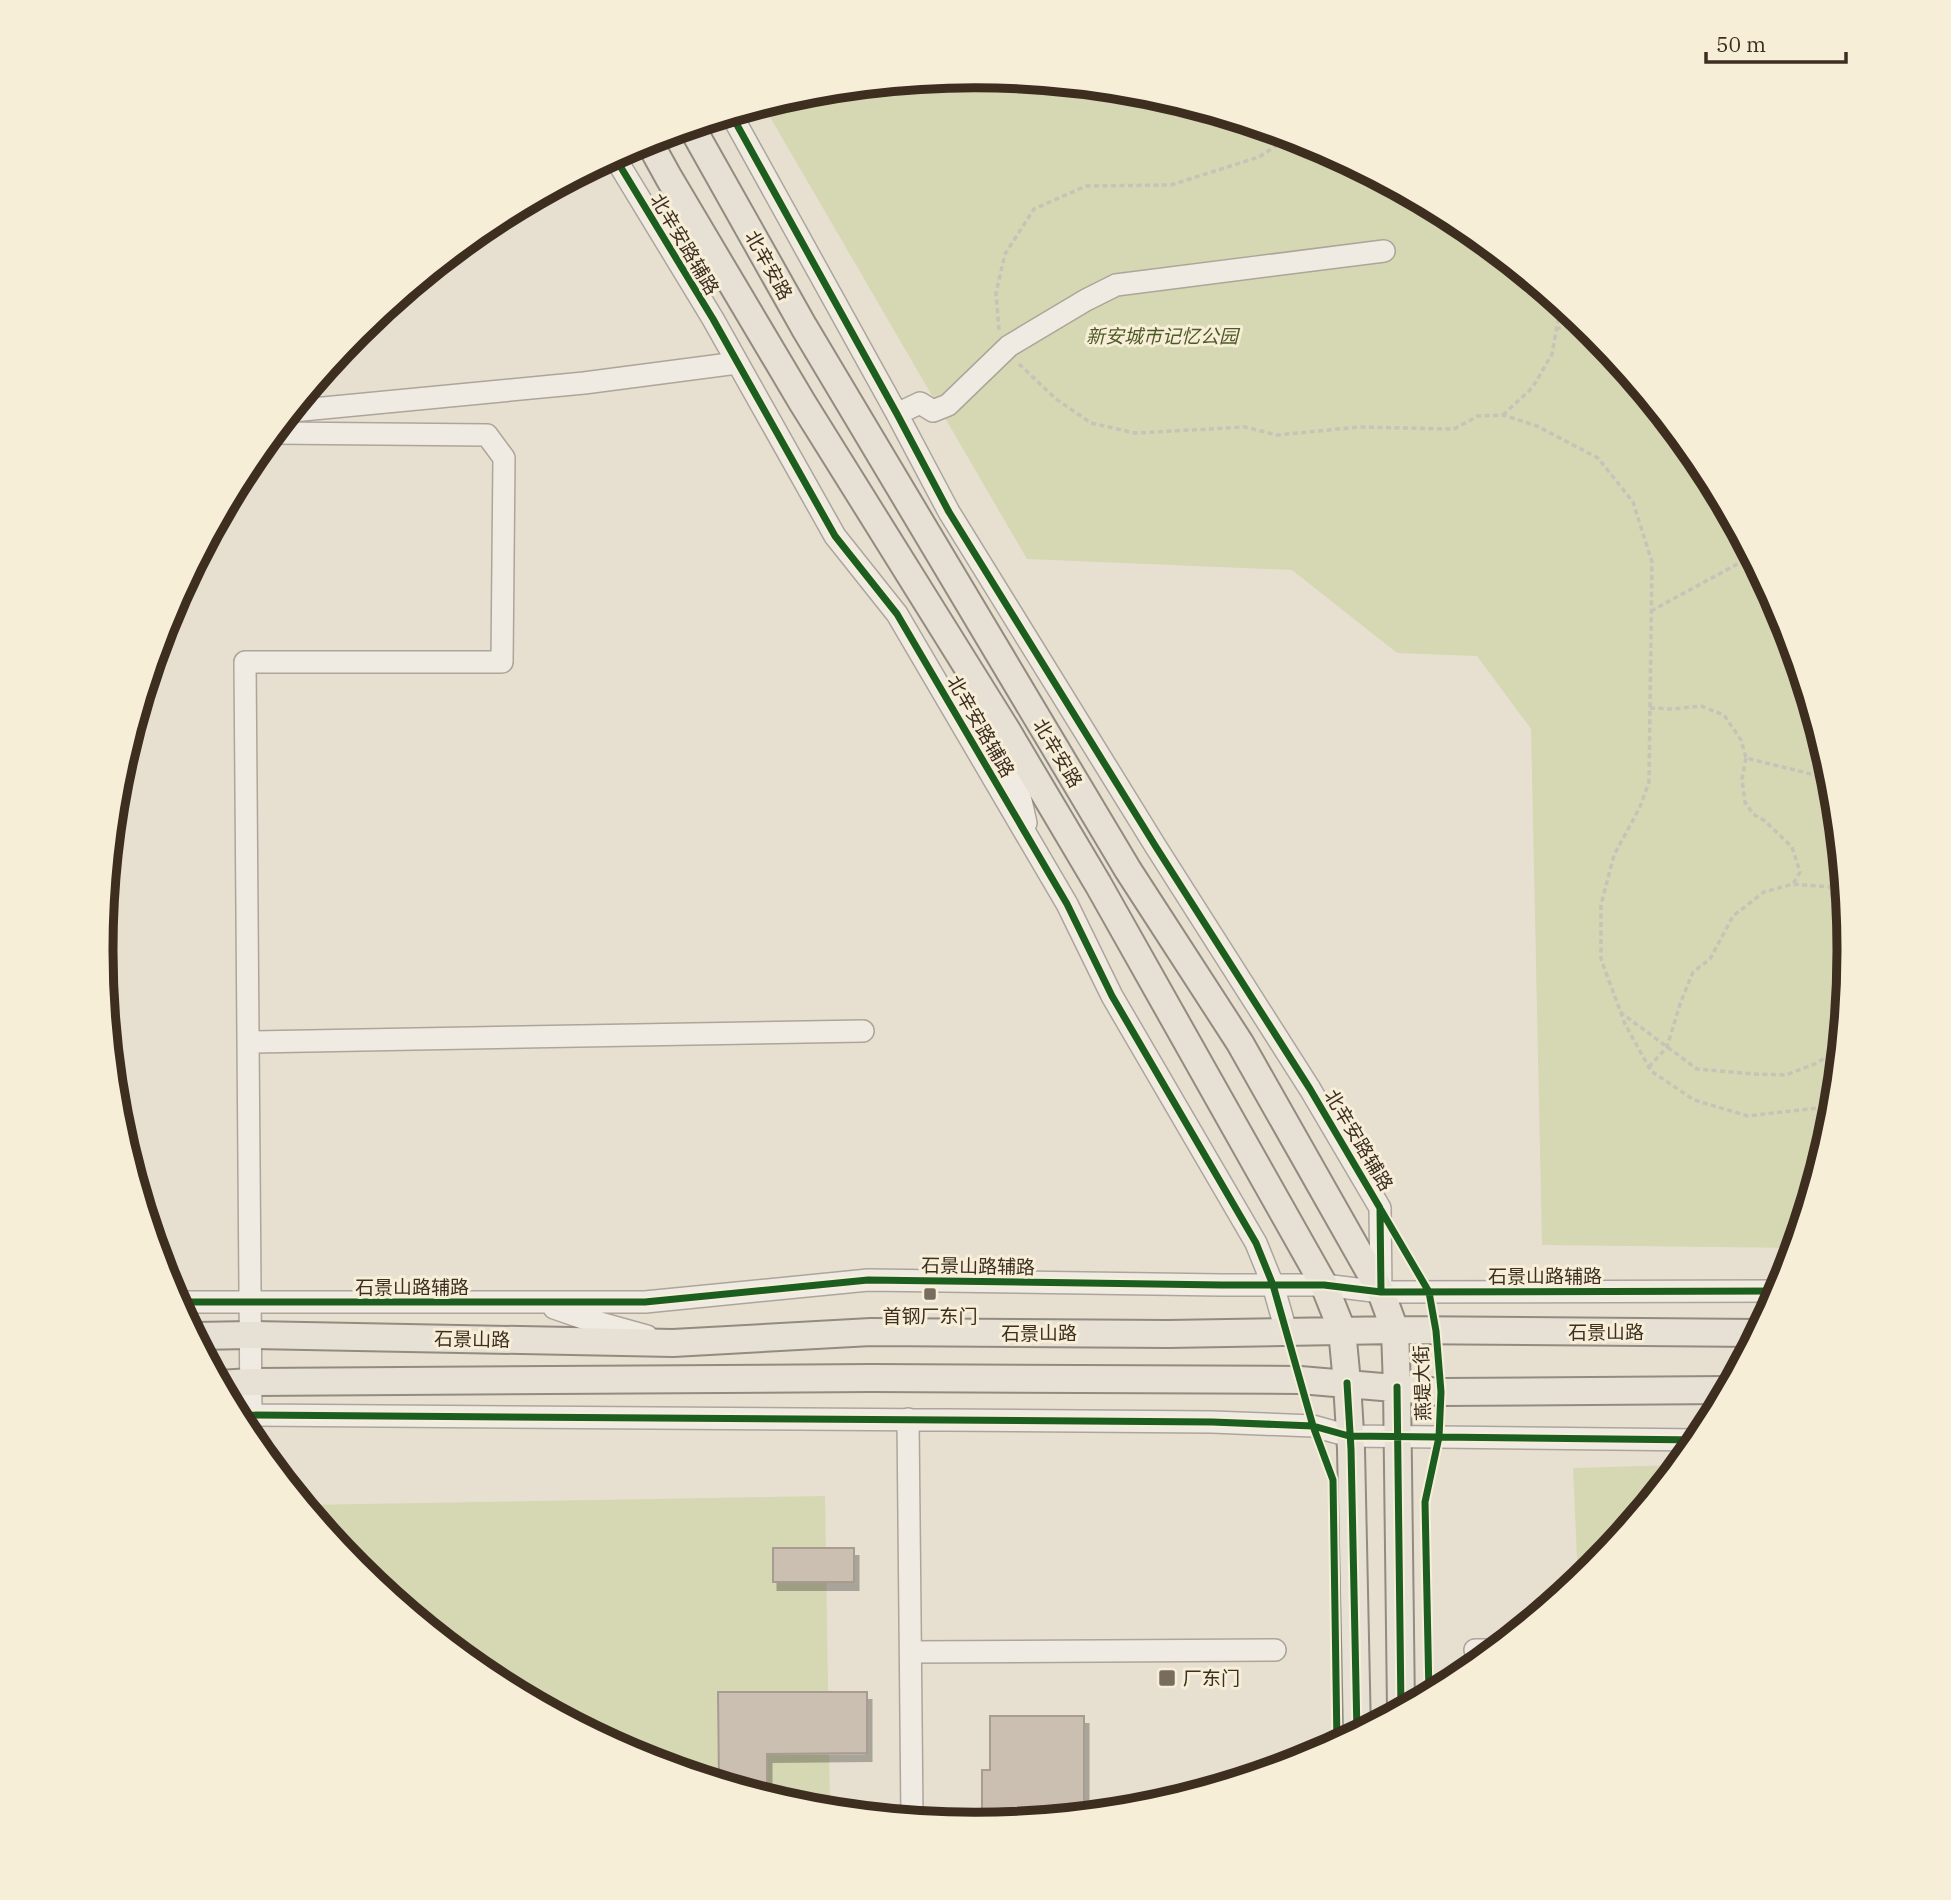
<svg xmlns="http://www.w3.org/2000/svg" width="1951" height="1900" viewBox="0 0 1951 1900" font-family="'IBM Plex Serif','Noto Sans SC',serif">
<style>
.green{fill:#d6d7b3}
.building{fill:#cbbfb2;stroke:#a89c90;stroke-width:2;filter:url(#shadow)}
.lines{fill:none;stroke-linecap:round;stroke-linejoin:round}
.minor-casing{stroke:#ada599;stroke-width:24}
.major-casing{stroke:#928b80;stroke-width:30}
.path{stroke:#c8c2b9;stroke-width:3.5;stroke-dasharray:5 3.5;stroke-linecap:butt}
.minor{stroke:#efebe3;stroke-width:21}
.major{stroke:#e6e1d4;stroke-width:26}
.cycleway-casing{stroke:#f7eed8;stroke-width:11}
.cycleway{stroke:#1b5e20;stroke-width:7}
.poi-dot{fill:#786c5e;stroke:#f7eed8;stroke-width:2.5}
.labels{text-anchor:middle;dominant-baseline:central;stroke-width:6;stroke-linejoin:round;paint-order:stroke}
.street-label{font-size:19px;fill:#3d2e20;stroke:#f7eed8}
.park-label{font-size:19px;font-style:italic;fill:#4d5a26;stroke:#f7eed8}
.poi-label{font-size:19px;fill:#3d2e20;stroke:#f7eed8}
.rim{fill:none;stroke:#3d2e20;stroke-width:9}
</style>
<defs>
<filter id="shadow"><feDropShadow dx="4.5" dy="8" stdDeviation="0" flood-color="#0004"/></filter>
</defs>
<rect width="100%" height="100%" fill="#e7e0d1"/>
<path class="green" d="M1076,85L1147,92L1311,142L1462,223L1594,332L1703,464L1784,616L1834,780L1850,950L1833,1121L1795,1248L1542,1245L1531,729L1477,656L1397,653L1292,570L1027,559L763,105L805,92L830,90L911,93Z
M1679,1465L1594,1569L1578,1582L1573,1468Z
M825,1496L830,1810L804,1808L640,1758L489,1677L357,1568L304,1505Z"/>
<path class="building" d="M773,1548H854V1582H773Z
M718,1692H867V1753L767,1754V1796L719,1782Z
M990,1716H1084V1814L982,1824V1770H990Z"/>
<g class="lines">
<g class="minor-casing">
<path id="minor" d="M731,114L897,414L949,512L1156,847L1310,1089L1380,1208L1381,1292
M614,156L713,319L835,536L897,614L1067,904L1112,996L1256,1243L1273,1285L1286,1331
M292,411L584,383L737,363
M897,414L920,403L933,411L948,405L1009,346L1086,300L1116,285L1384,251
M1008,742L1026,823
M248,1042L863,1031
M177,1302H645L868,1280L1222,1285H1324L1381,1292L1780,1291
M554,1308L586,1319L647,1336
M251,1414L245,662H502L504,458L487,435L274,433
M237,1415L1212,1422L1313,1426L1349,1436L1700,1440
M908,1419L912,1818
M1475,1650H1495
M911,1652L1275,1650"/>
</g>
<g class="major-casing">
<path id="major" d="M691,126L804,327L1128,870L1240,1043L1381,1292L1395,1330L1397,1387L1401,1710
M648,140L669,178L802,402L1006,729L1098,884L1324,1285L1342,1330L1347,1383L1351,1449L1357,1733
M195,1336L251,1335L673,1343L871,1332L1168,1334L1395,1330L1758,1333
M220,1384L250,1382L871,1378L1300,1380L1441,1392L1727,1390"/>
</g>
<path class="path" d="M1556,329L1583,323
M999,330L996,293L1005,254L1034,209L1086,186L1171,185L1259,157L1291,136
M1019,364L1056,399L1091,423L1135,433L1245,427L1277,435L1359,427L1454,429L1478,416L1503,415L1537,426L1598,458L1633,502L1652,562L1649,782L1640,807L1614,855L1601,905V959L1625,1024L1651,1071L1694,1100L1748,1116L1817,1108L1835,1104
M1503,415L1533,387L1552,354L1561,304
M1651,611L1752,556
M1650,708L1673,709L1701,706L1724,715L1741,740L1746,758L1815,775L1825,783L1834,784
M1746,758L1742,779L1745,802L1753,814L1765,821L1792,847L1800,872L1793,884
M1840,843C1828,874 1825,900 1848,926
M1620,1012L1697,1069L1753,1074L1786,1075L1817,1063L1841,1047
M1649,1067L1667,1047L1680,1004L1693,972L1710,959L1733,916L1764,892L1793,884L1830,887"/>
<use href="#minor" class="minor"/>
<use href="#major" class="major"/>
<g class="cycleway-casing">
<path id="cycleway" d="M731,114L897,414L949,512L1156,847L1310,1089L1380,1208L1381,1292
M614,156L713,319L835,536L897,614L1067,904L1112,996L1256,1243L1273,1285L1313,1426L1333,1480L1337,1744
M1381,1210L1429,1292L1436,1331L1441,1392L1439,1437L1425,1502L1429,1695
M177,1302H645L868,1280L1222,1285H1324L1381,1292L1780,1291
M1347,1383L1351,1449L1357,1733
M1397,1387L1401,1710
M237,1415L1212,1422L1313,1426L1349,1436L1700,1440"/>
</g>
<use href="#cycleway" class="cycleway"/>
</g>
<g class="poi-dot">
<rect x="923" y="1287" width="14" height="14" rx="3.5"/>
<rect x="1158" y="1669" width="18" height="18" rx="3.5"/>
</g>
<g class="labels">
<g class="street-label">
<text transform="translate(685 244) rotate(59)">北辛安路辅路</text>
<text transform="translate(769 265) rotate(61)">北辛安路</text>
<text transform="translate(981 726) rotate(60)">北辛安路辅路</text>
<text transform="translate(1058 753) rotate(59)">北辛安路</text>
<text transform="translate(1359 1140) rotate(59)">北辛安路辅路</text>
<text transform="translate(978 1266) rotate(1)">石景山路辅路</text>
<text x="1545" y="1276">石景山路辅路</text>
<text x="412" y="1287">石景山路辅路</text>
<text x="1606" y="1332">石景山路</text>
<text x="1039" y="1333">石景山路</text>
<text transform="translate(472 1339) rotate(1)">石景山路</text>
<text transform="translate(1422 1383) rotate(-92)">燕堤大街</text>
</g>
<g class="park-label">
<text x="1162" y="336">新安城市记忆公园</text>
</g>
<g class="poi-label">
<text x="930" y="1316">首钢厂东门</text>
<text x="1183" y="1678" text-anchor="start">厂东门</text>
</g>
</g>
<path d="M0 0H1951V1900H0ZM113 950a862 862 0 1 1 1724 0a862 862 0 1 1-1724 0Z" fill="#f7eed8" fill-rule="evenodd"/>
<path class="rim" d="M113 950a862 862 0 1 1 1724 0a862 862 0 1 1-1724 0Z"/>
<path d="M1706 52v10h140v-10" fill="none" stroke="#3d2e20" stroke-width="3.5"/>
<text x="1716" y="52" font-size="21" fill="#3d2e20" stroke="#f7eed8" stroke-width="5" paint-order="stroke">50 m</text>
</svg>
